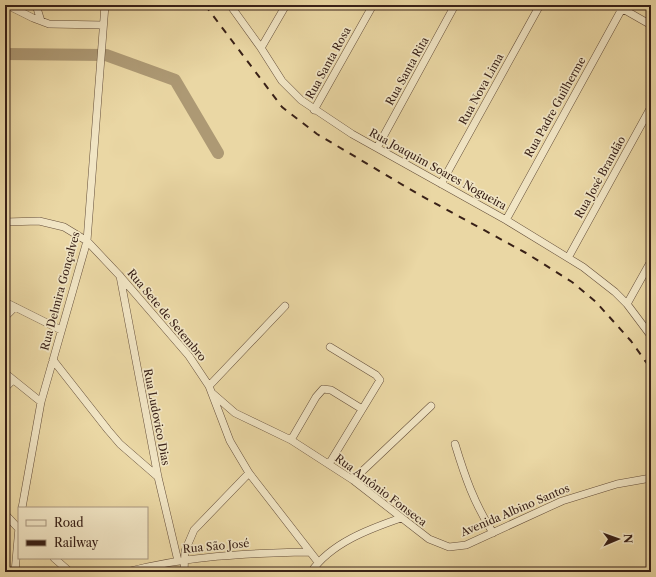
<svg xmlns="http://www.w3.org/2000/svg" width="656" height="577" viewBox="0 0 656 577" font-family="'Libre Caslon Text',serif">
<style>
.green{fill:#ccb88c;stroke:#826c52}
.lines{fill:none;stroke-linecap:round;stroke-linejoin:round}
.river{stroke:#ad9974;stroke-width:12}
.minor-casing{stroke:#644e3a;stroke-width:8}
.minor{stroke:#f1e5c4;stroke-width:7}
.rail{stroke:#382017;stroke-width:2;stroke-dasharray:7 7;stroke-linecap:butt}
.labels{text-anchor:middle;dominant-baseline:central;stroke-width:3.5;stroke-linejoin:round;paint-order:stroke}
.street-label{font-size:11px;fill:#382017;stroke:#f1e5c4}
</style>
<rect width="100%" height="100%" fill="#ead7a4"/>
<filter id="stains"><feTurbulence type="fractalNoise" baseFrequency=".005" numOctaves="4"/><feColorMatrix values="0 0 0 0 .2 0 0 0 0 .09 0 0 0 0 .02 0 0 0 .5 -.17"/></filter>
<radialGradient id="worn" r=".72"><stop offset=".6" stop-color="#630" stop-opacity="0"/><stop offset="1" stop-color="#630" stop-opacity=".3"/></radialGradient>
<path class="green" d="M185,560L186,572H151L150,566Z"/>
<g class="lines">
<path class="river" d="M5,54L106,55L175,80L218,153"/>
<g class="minor-casing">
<path id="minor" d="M7,5L33,18L49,24L103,25
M36,5L41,21
M230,5L261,48L282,81L301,100L352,134L506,220L583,267L615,292L627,304L651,336
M616,5L651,25
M261,48L286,5
M314,110L373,5
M377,148L455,5
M441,184L540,5
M506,220L624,5
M5,222L39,221L64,227L87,241L120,276L189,356L209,386L230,441L249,473L318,562
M568,258L651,107
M120,276L158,477L178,561
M5,302V222
M5,302L61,330
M627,304L651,261
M5,317L15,307
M53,360L108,430L120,444L158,477
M5,373L41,402
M209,386L285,306
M5,388L13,380
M212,393L235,413L291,440L353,480L429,539L449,547L466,545L562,501L617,484L651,478
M291,440L316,397L323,389L331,390L362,409
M455,444C465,477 474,503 493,533
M329,464L380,380L376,375L330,347
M353,480L431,406
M22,508L41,402L87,241L105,5
M5,514L19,529
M54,558L70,572
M15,572L19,527
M126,572C186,556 248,553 309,552
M184,572L185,551L194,530L249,473
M311,572C331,543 369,529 401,518"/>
</g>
<use href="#minor" class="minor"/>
<path class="rail" d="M205,5L282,107L317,134L418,194L526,253L572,282L596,302L631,341L651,369"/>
</g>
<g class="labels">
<g class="street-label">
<text transform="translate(328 63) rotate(-61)">Rua Santa Rosa</text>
<text transform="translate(407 71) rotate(-61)">Rua Santa Rita</text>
<text transform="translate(481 89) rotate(-61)">Rua Nova Lima</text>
<text transform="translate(555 107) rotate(-61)">Rua Padre Guilherme</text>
<text transform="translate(438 169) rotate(29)">Rua Joaquim Soares Nogueira</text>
<text transform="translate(600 177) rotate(-61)">Rua José Brandão</text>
<text transform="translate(60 291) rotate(-75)">Rua Delmira Gonçalves</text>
<text transform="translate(167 315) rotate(50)">Rua Sete de Setembro</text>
<text transform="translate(157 417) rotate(79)">Rua Ludovico Dias</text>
<text transform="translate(381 490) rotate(37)">Rua Antônio Fonseca</text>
<text transform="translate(515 510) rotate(-23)">Avenida Albino Santos</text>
<text transform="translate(216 546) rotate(-5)">Rua São José</text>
</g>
</g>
<rect width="656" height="577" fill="none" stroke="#ead7a4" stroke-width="20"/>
<rect x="6" y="6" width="644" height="565" fill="none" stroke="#382017" stroke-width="2"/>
<rect x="10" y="10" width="636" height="557" fill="none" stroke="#382017"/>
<rect x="18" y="507" width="130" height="52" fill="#f1e5c4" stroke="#a7967f"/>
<rect x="26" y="520" width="20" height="6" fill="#f1e5c4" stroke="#a7967f"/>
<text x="54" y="527" font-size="12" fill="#382017">Road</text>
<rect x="26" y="540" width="20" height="6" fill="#382017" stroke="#a7967f"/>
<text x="54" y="547" font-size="12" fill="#382017">Railway</text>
<g transform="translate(618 539) rotate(88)" stroke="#f1e5c4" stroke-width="3" paint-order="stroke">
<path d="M0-3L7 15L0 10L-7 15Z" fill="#382017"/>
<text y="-6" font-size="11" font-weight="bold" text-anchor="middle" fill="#382017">N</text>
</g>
<rect width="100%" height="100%" filter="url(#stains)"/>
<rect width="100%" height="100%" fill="url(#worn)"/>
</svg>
